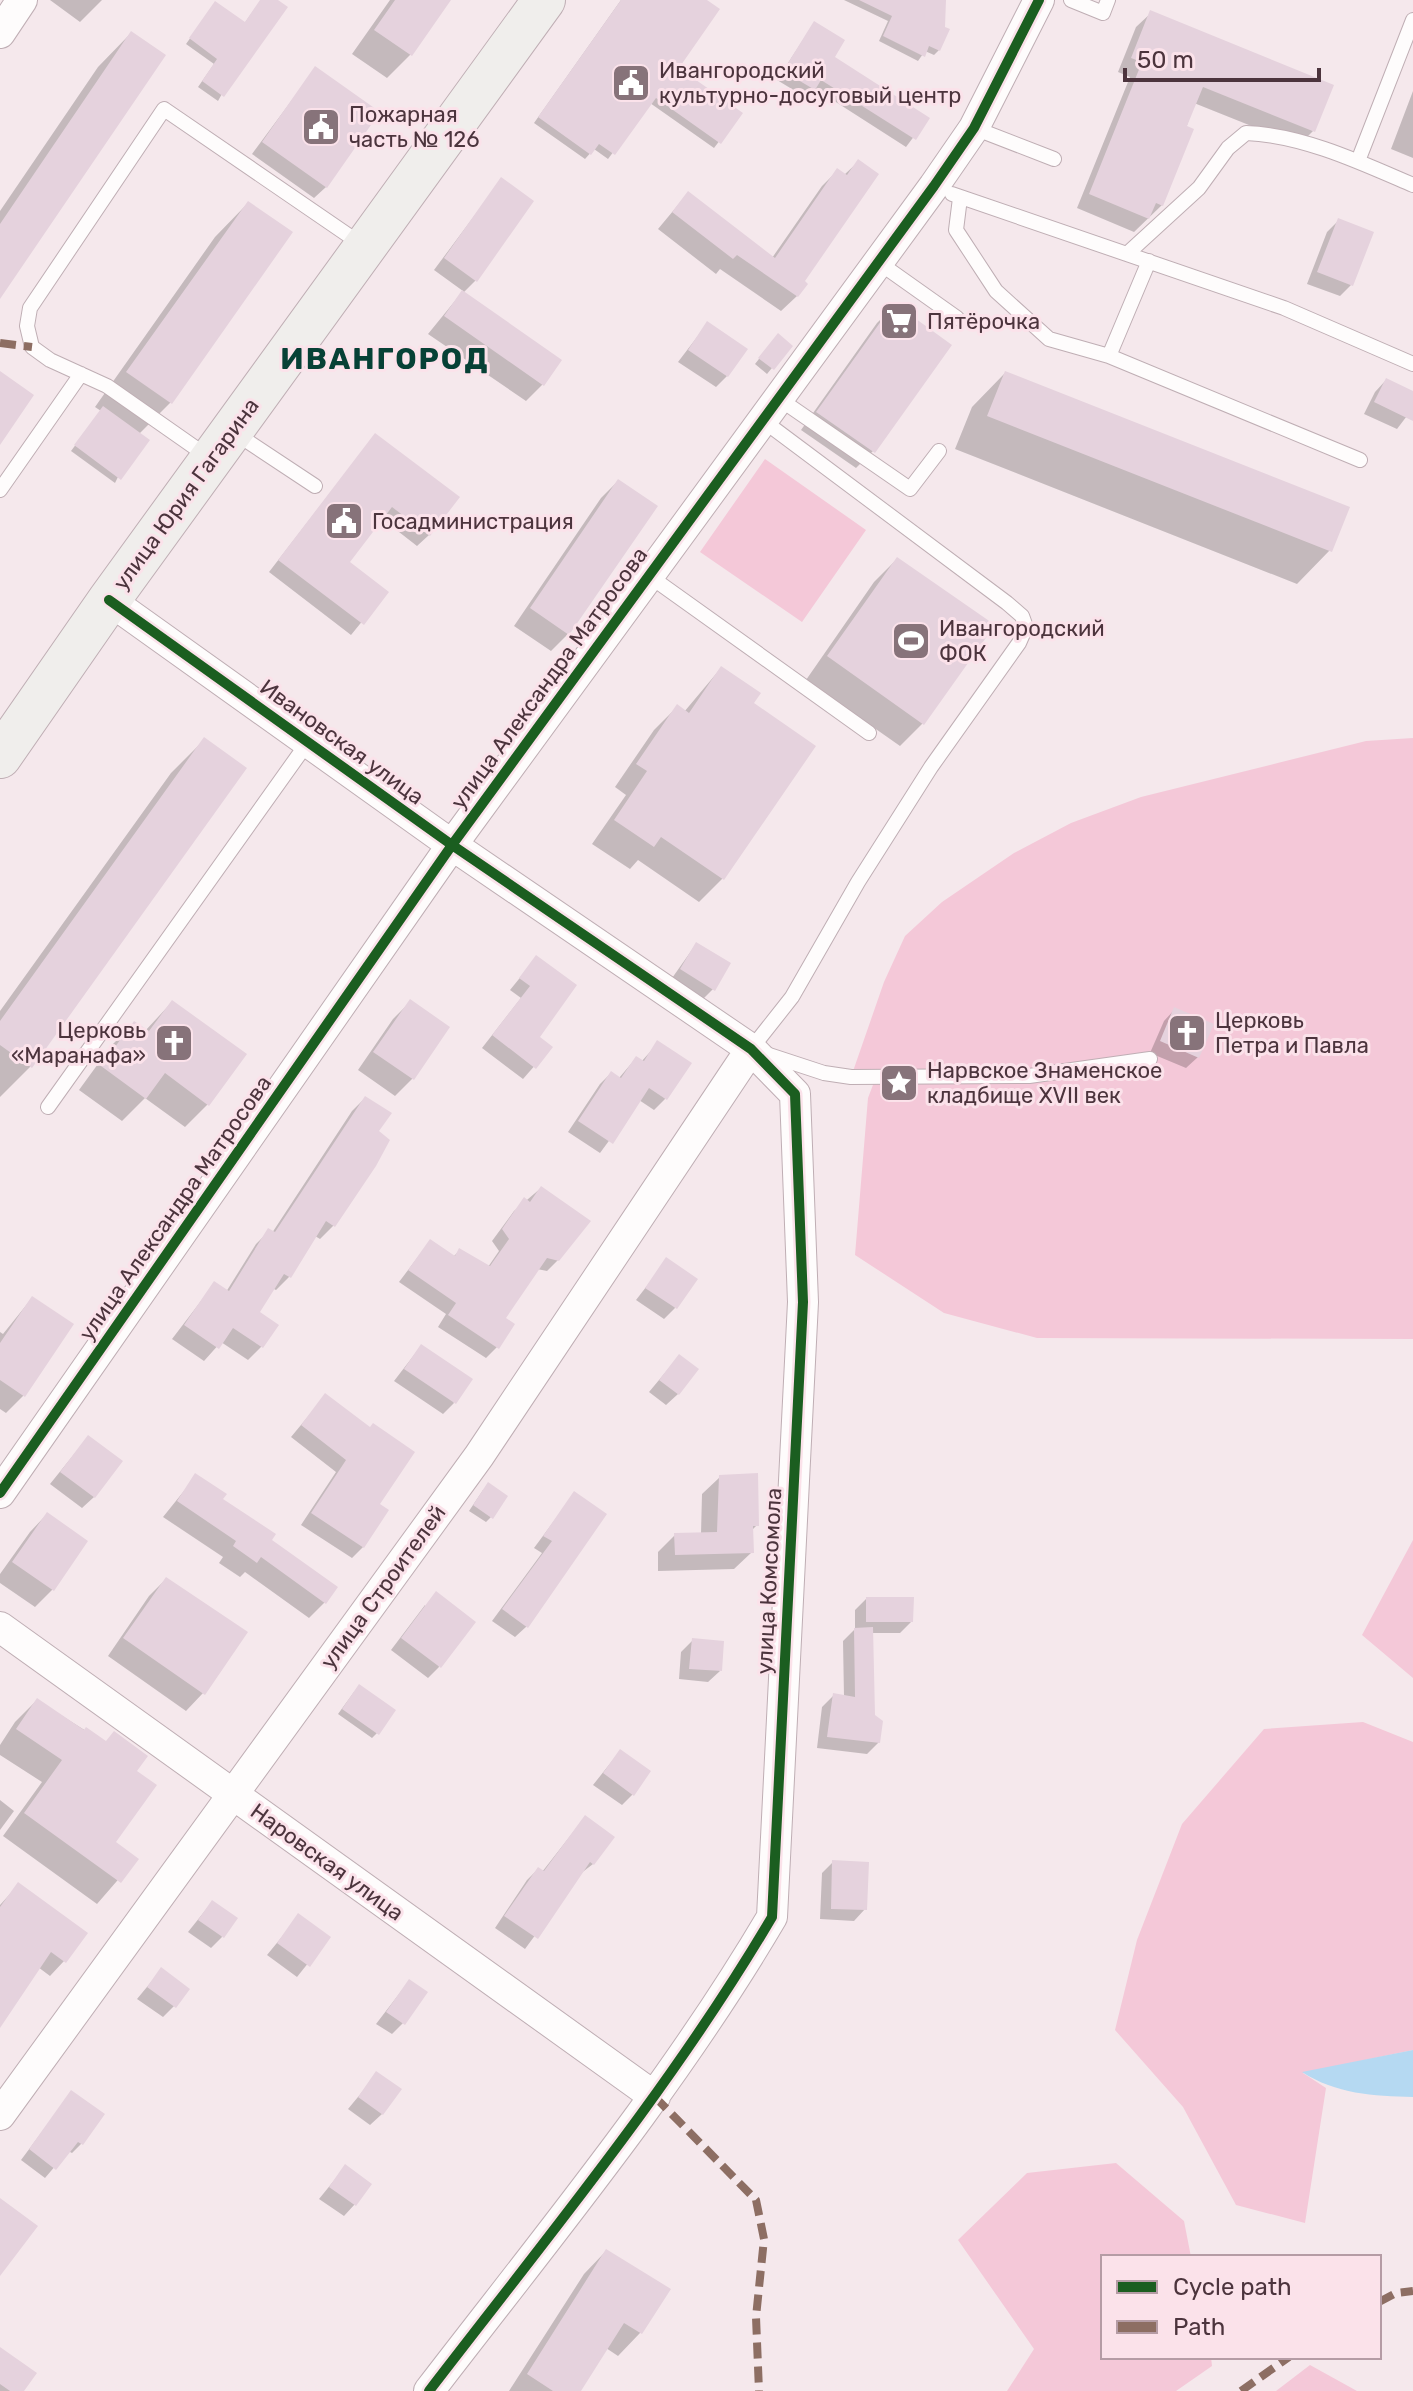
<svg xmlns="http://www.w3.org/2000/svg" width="1413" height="2391" viewBox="0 0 1413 2391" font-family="Rubik,sans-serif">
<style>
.green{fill:#f4c8d8}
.water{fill:#b5d9f2}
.shadow{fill:#0003}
.building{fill:#e5d2dd}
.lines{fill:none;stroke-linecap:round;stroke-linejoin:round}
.lane-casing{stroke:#bfaeb4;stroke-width:16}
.street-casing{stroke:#bfaeb4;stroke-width:32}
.secondary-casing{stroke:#bfaeb4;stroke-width:44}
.lane{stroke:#fefcfc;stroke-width:14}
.street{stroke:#fefcfc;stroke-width:30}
.secondary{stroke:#f0eeec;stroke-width:42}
.quiet{stroke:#8d6e63;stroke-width:8;stroke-dasharray:16 8;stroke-linecap:butt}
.cycleway-casing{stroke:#fbe2ea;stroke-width:15}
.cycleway{stroke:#1b5e20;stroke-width:10}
.labels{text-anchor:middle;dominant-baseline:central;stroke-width:6;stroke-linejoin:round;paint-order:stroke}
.poi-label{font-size:22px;fill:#4c343d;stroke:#fbe2ea;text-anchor:start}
.street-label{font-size:22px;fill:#4c343d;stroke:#fbe2ea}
.district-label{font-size:30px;font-weight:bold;letter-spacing:2px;fill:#074136;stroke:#fbe2ea}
</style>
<rect width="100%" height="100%" fill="#f5e8ec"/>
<path class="green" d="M765,459L866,530L802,622L700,552Z
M1413,738V1339L1037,1338L944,1313L855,1255L868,1098L876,1077H851L884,982L905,936L942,902L1014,853L1071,823L1141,797L1366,741Z
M1413,1540V1678L1362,1635Z
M1363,1722L1413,1742V2050L1303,2073L1326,2088L1305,2223L1236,2205L1183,2107L1115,2030L1137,1940L1182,1824L1264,1729Z
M1116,2163L1184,2221L1191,2257H1103V2357H1211L1212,2366L1176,2391H1007L1034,2349L958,2240L1027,2173Z
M1310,2365L1357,2391H1276Z"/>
<path class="water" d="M1413,2050V2097C1373,2096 1336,2094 1302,2072Z"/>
<path class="shadow" d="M50,0H102L80,22Z
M261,0H274L218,101L198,87L214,64L186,44L211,9L244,24Z
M390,0H448L410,55L387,78L352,54Z
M621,0H704L676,68L740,114L714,148L650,103L608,159L594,149L585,159L534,123Z
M844,0H944L939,50L934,55L925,51L918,61L879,41L888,21Z
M1151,13L1313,131L1299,145L1194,103L1162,205L1134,232L1077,208L1130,77L1118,72L1136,27Z
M814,23L832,58L927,119L906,147L814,88L805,97L777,80Z
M131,33L0,296V211L98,67Z
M315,69L326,187L314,198L252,154Z
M1413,91V158L1391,149Z
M858,162L797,296L781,311L720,269L716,274L658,229L688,193L772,258L822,186L837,171L844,175Z
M501,180L476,280L463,293L543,384L526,401L428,334L463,291L434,270Z
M248,203L290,233L170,403L139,434L115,483L71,451L101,411L95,407L215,237Z
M1338,221L1351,285L1340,296L1307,284L1327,232Z
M894,306L873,451L856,468L801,430L877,323Z
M707,324L727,376L716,387L678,362Z
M773,341L790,346L767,374L755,364Z
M1005,373L1330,550L1297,584L955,449L972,407Z
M1386,380L1413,393V408L1397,429L1364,414L1375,392Z
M375,435L429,535L417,546L381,518L347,562L386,592L351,635L269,572Z
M618,481L568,634L551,651L514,626L601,498Z
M897,559L923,723L900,746L806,680L874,582Z
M721,668L751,703L813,746L722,879L699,902L638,860L630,869L592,844L626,795L615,787L654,730L677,707L684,712Z
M204,740L30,1067L0,1097V1011L171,773Z
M696,944L713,989L702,1000L670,981Z
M536,958L538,1037L551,1047L523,1079L482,1048L521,998L510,990Z
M172,1002L208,1104L185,1127L145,1098L122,1121L79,1090L111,1046L134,1023L145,1031Z
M410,1002L445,1032L412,1079L395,1096L358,1070L393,1019Z
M1175,1009L1198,1057L1186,1068L1150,1053L1164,1021Z
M658,1043L665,1099L654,1110L639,1100L600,1153L568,1132L600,1084L611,1073L619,1078L636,1058L641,1062Z
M365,1098L376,1132L388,1140L333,1226L320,1239L315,1236L289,1277L276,1290L272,1288L257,1313L276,1325L261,1347L248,1360L221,1342L204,1361L172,1339L214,1284L226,1292L256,1244L269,1231L272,1233L352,1111Z
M541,1188L558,1260L547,1271L537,1269L504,1319L497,1347L486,1358L438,1327L446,1314L399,1282L430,1241L453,1257L460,1250L488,1267L499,1251L492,1241L514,1211Z
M667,1260L675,1308L664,1319L636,1300Z
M32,1298L23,1396L6,1413L0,1409V1332L3,1334Z
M421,1346L454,1403L443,1414L394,1381Z
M679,1356L678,1394L666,1405L649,1392Z
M325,1396L377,1505L363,1547L352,1558L301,1525L336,1472L291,1437Z
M88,1437L94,1497L82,1508L50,1484Z
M196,1476L269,1541L325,1602L309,1618L245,1572L240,1577L219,1563L223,1557L163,1517Z
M720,1477L757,1525L751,1531L752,1552L734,1569L658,1571V1552L675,1535L701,1534L702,1494Z
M483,1490L491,1517L486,1522L469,1511Z
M574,1494L527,1626L515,1637L492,1621L542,1553L534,1548Z
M47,1514L86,1542L52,1590L35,1607L0,1583V1574L30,1532Z
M166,1579L203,1693L186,1711L108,1656L149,1596Z
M866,1599L911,1622L900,1633H871L873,1716L879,1742L867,1754L817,1748L822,1707L833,1696L844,1697L843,1641L855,1629V1610Z
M425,1605L439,1667L428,1678L391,1650Z
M693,1640L720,1671L708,1682L679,1679L681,1652Z
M354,1692L377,1733L372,1738L338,1714Z
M37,1700L105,1743L134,1771L113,1843L136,1859L97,1904L3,1836L42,1782L0,1755V1745L15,1722Z
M620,1751L633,1794L622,1805L593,1785Z
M0,1800L14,1811L0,1830Z
M585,1817L612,1838L593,1864L580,1874L525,1949L495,1928L527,1880L538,1869L542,1872Z
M833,1862L865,1909L854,1921L820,1919L822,1873Z
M18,1885L64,1961L50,1976L38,1967L0,1970V1905Z
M212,1902L222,1937L211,1948L188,1932Z
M299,1916L329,1937L297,1977L267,1955Z
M161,1970L174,2006L163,2017L137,1999Z
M409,1981L403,2023L392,2034L376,2024Z
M377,2074L382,2114L370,2125L348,2109Z
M71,2093L102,2115L81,2144L72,2153L68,2151L45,2178L21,2160Z
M345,2167L355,2204L344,2216L319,2199Z
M606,2251L668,2290L640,2333L618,2356L606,2348L579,2391H509L584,2274Z
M0,2350L21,2391H0Z"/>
<path class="building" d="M260,0H278L288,7L224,97L202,81L217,59L189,38L215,1L245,22Z
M395,0H451L412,56L374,30Z
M621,0H707L720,9L679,68L743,113L721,144L656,98L615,155L599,144L591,155L538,117Z
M859,0H946L945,27L950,29L940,51L929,46L925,57L883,36L892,16Z
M1150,10L1334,85L1315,132L1203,87L1187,126L1194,129L1163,206L1156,203L1149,219L1089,194L1142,62L1131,58Z
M814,21L845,40L835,57L930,118L916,140L821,80L815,90L783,71Z
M131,31L166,55L0,299V224Z
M315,66L380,112L327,188L262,142Z
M858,159L879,174L805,281L808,284L798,297L737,255L733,259L672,212L688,191L775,258L837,168L847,175Z
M501,177L534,201L477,282L444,258Z
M248,201L293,232L172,404L126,372Z
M1338,218L1374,232L1353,286L1317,272Z
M462,290L562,360L544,386L444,316Z
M894,303L952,345L875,453L816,412Z
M707,321L748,349L728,377L688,350Z
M778,333L793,346L774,370L758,358Z
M0,371L34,395L0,445Z
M1005,371L1350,507L1332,552L987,416Z
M1386,378L1413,391V421L1374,402Z
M103,406L150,440L121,480L74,445Z
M375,433L460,497L430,536L392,507L350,562L389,592L364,625L278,560Z
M618,479L658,506L569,635L530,608Z
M897,557L995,625L924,725L827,656Z
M721,666L761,693L754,703L816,746L724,880L661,837L654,847L614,820L647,771L636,764L677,704L689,713Z
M204,737L247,768L32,1068L0,1045V1021Z
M696,942L731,963L715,991L680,969Z
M536,955L577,985L540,1037L553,1047L536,1069L492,1035L530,986L519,978Z
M410,999L450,1027L414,1080L373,1052Z
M172,1000L247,1054L209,1106L165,1073L146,1099L101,1066L134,1021L149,1031Z
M1174,1007L1214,1024L1199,1058L1160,1041Z
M657,1040L692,1063L667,1100L649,1088L613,1144L578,1121L611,1071L621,1078L636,1056L644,1061Z
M365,1096L392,1113L379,1131L390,1140L376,1166L335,1227L326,1221L291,1278L284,1274L260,1312L279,1325L263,1348L233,1328L219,1349L184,1325L214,1281L229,1291L268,1228L275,1232Z
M541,1186L591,1221L559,1261L547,1258L506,1318L515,1324L499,1349L448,1315L456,1303L408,1270L430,1239L455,1256L459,1248L490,1266L509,1239L502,1229L524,1197L530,1202Z
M666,1257L698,1279L677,1309L645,1288Z
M32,1296L74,1324L25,1397L0,1380V1343Z
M421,1344L473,1379L456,1404L404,1369Z
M679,1354L699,1369L679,1395L659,1380Z
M325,1393L370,1427L373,1423L415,1452L380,1504L389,1510L364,1548L311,1513L346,1460L301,1425Z
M88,1435L123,1461L95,1498L60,1472Z
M195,1473L227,1494L223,1499L276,1534L272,1540L338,1587L326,1604L261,1557L257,1563L233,1546L236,1541L177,1501Z
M758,1473L759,1526H753L754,1553L675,1555L674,1533L717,1532L719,1475Z
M488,1482L508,1496L493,1519L473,1505Z
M574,1491L607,1514L528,1628L502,1609L552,1541L543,1536Z
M47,1512L88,1541L54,1591L12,1562Z
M166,1577L248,1632L205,1695L123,1638Z
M436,1591L476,1622L441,1668L401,1638Z
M866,1597H914L913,1622H866Z
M873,1627L875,1715L883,1721L880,1743L827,1737L833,1693L855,1697L854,1628Z
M692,1638L724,1641L722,1671L689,1669Z
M359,1684L396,1710L379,1735L342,1709Z
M37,1698L84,1730L86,1727L106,1741L114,1731L148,1756L137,1771L157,1785L116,1842L139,1859L121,1883L24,1813L62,1760L16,1729Z
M620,1749L651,1771L634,1796L603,1773Z
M585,1815L615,1837L594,1865L590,1862L538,1939L504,1916L538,1867L544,1871Z
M832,1860L869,1862L867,1910L831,1909Z
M18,1882L88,1933L66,1963L51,1952L0,2028V1907Z
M212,1900L238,1918L224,1938L198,1920Z
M298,1913L331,1937L310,1967L277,1943Z
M161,1967L190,1989L176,2008L147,1987Z
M409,1979L428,1992L405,2025L386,2012Z
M376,2071L402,2089L383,2115L358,2097Z
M71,2090L105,2114L83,2145L78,2142L56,2170L29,2149Z
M345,2164L372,2184L356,2206L329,2187Z
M0,2198L38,2226L0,2276Z
M606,2249L671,2289L642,2334L624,2323L581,2391H553L527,2374Z
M0,2347L37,2373L24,2391H10L0,2384Z"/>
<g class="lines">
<g class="lane-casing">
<path id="lane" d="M1071,0L1103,13L1108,0
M974,128L1054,159
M1358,161L1413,20
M952,194L1284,308L1413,364
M960,198L956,230L996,291L1049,339L1109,356L1360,460
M1127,254L1199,188L1228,148L1246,133C1303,135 1362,163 1413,185
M878,262L957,318
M1109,356L1149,261
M778,398L910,489L939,451
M761,419L1007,603L1022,616L1026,627L1019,643L931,767L858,882L792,997L751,1049L824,1073L851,1077L1029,1076L1150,1059
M235,433L315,486
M207,456L107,386L50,360L32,347L27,326L30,308L164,109L361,244
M0,490L81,374
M648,575L869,733
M48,1107L308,742"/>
</g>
<g class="street-casing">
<path id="street" d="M0,33L22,0
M109,600L452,845L751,1049L795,1094L803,1302L772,1917C673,2085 548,2236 429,2391
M0,1493L452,845L934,186L974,128L1039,0
M0,1627L655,2097
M0,2115L479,1456L751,1049"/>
</g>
<g class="secondary-casing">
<path id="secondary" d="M0,757L109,600L544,0"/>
</g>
<use href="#lane" class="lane"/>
<use href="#street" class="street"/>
<use href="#secondary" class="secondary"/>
<path class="quiet" d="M0,343L32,347
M655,2097L756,2200L764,2239L756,2317L759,2391
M1379,2302L1396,2293L1413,2291
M1241,2391L1289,2357"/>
<g class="cycleway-casing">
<path id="cycleway" d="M109,600L452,845L751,1049L795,1094L803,1302L772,1917C673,2085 548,2236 429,2391
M0,1493L452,845L934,186L974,128L1039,0"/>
</g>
<use href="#cycleway" class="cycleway"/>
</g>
<defs>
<g id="civic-square" transform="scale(2)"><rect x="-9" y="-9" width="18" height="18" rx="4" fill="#87737a" stroke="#fbe2ea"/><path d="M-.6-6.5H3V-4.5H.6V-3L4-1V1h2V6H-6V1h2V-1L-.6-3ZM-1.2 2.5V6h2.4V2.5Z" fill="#fff"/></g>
<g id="supermarket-square" transform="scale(2)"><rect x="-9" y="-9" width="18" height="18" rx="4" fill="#87737a" stroke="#fbe2ea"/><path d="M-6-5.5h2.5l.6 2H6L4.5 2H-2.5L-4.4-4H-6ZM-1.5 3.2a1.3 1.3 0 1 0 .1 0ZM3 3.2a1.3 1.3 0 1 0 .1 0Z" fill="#fff"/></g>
<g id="stadium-square" transform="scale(2)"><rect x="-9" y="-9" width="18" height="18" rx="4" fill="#87737a" stroke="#fbe2ea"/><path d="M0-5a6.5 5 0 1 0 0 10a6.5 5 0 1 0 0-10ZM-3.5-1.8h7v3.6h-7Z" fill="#fff"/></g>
<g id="church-square" transform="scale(2)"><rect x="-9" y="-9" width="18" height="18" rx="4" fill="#87737a" stroke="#fbe2ea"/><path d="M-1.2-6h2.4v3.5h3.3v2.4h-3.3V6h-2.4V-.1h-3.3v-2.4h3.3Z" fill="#fff"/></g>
<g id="sight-square" transform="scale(2)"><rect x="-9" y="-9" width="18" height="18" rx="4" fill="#87737a" stroke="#fbe2ea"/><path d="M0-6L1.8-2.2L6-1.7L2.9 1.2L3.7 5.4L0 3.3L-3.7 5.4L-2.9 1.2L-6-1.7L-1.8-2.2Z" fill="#fff"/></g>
</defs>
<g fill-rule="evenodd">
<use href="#civic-square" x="631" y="83"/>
<use href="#civic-square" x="321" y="127"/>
<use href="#supermarket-square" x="899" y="321"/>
<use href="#civic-square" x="344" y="521"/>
<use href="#stadium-square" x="911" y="641"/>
<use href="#church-square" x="1187" y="1033"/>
<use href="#church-square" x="174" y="1043"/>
<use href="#sight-square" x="899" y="1083"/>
</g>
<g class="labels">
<g class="poi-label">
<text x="659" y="70">Ивангородский<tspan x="659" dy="25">культурно-досуговый центр</tspan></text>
<text x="349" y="114">Пожарная<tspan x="349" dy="25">часть № 126</tspan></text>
<text x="927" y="321">Пятёрочка</text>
<text x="372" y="521">Госадминистрация</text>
<text x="939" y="628">Ивангородский<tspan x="939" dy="25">ФОК</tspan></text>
<text x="1215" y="1020">Церковь<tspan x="1215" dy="25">Петра и Павла</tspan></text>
<text x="146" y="1030" text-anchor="end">Церковь<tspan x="146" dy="25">«Маранафа»</tspan></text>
<text x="927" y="1070">Нарвское Знаменское<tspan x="927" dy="25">кладбище XVII век</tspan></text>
</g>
<g class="street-label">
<text transform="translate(186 494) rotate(-54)">улица Юрия Гагарина</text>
<text transform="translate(549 678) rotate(-54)">улица Александра Матросова</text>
<text transform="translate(342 742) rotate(36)">Ивановская улица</text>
<text transform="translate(175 1208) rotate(-55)">улица Александра Матросова</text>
<text transform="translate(769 1581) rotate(-87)">улица Комсомола</text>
<text transform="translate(383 1587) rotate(-54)">улица Строителей</text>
<text transform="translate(327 1862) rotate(36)">Наровская улица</text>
</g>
<g class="district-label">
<text x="385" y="359">ИВАНГОРОД</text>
</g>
</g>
<rect x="1101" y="2255" width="280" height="104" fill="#fbe2ea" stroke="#b59ca5" stroke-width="2"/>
<rect x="1117" y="2281" width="40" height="12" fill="#1b5e20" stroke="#b59ca5" stroke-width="2"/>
<text x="1173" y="2295" font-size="24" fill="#4c343d">Cycle path</text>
<rect x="1117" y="2321" width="40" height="12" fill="#8d6e63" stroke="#b59ca5" stroke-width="2"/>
<text x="1173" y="2335" font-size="24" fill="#4c343d">Path</text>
<path d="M1125 68v12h194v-12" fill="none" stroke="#4c343d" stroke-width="4"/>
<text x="1137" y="68" font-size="24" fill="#4c343d" stroke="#fbe2ea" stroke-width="6" paint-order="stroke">50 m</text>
</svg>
